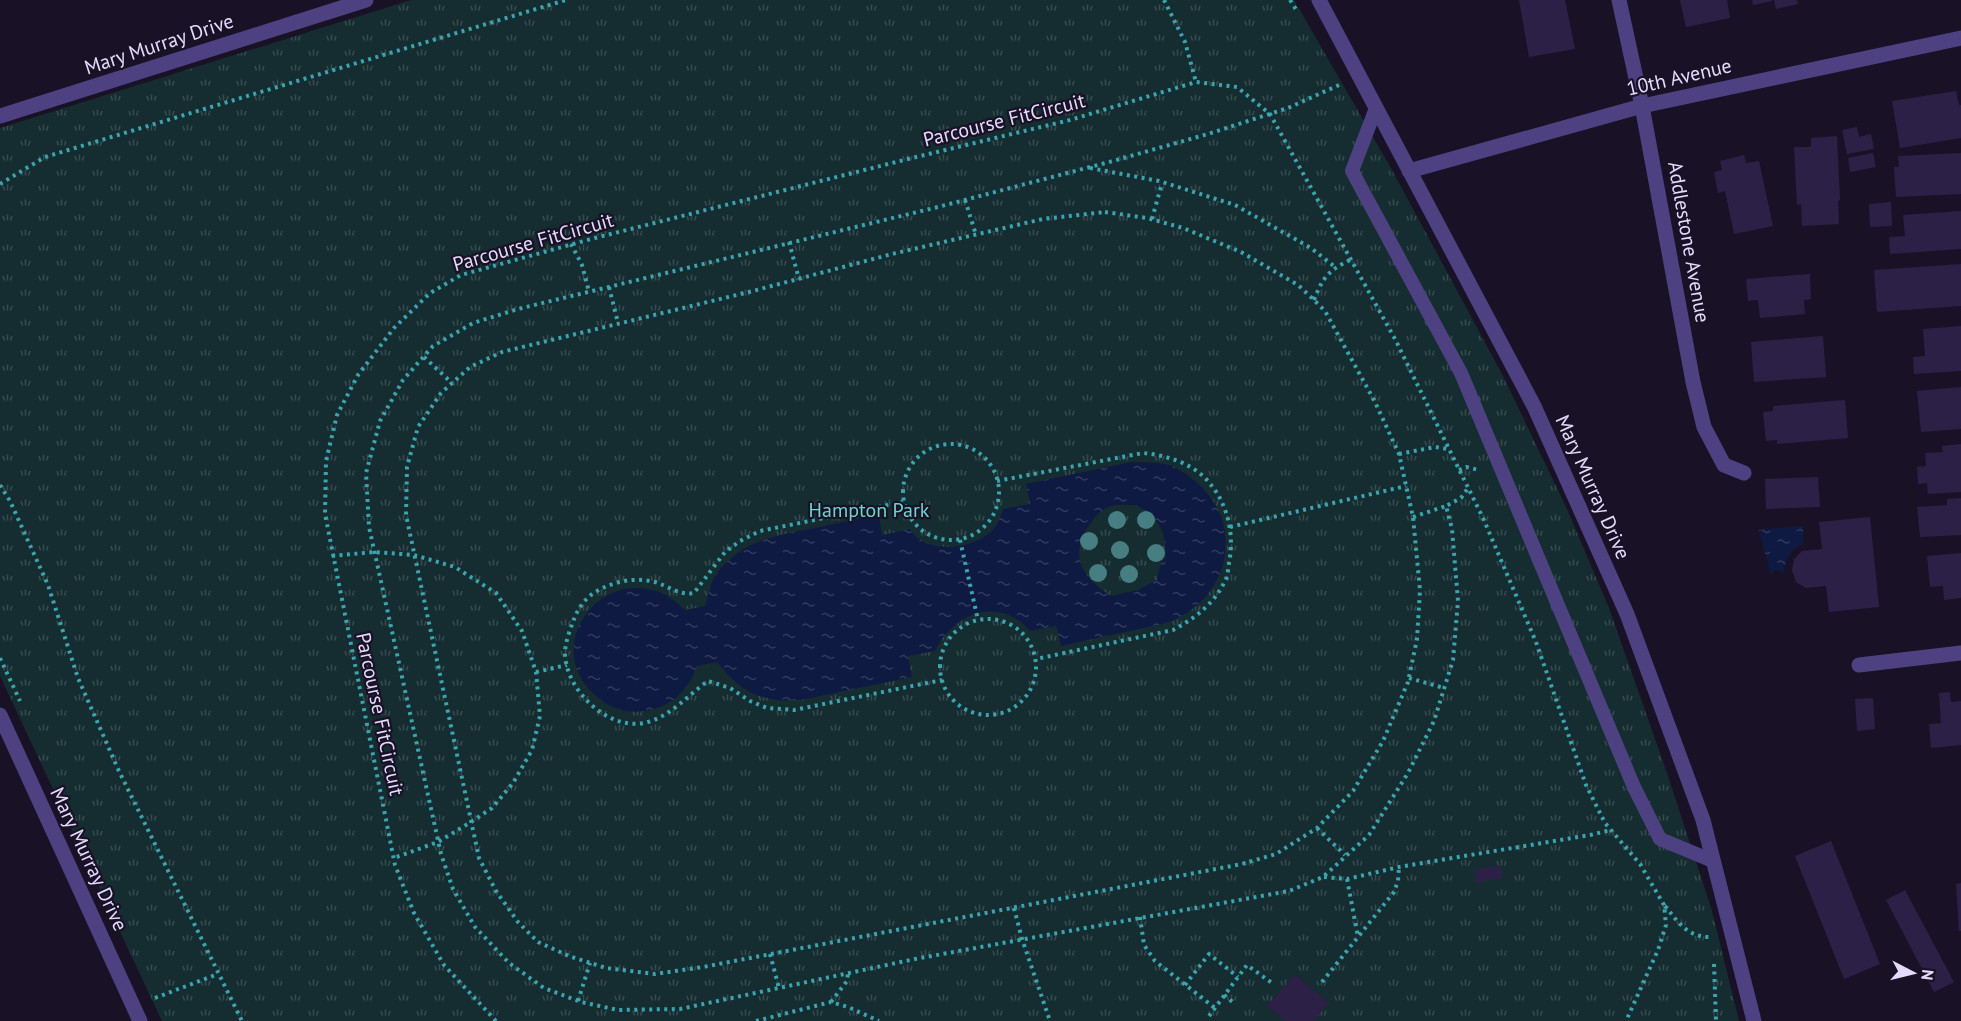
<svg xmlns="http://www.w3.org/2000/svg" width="1961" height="1021" viewBox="0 0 1961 1021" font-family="'PT Sans',sans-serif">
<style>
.park{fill:url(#park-tufts)}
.water{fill:url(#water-ripples);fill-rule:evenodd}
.building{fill:#2d2046}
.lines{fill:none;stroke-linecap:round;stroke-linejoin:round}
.path{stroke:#3ba4af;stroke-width:4;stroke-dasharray:3 4.5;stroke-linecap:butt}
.service{stroke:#4e4181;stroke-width:14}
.minor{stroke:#4e4181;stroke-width:15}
.tree{fill:#477e82}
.labels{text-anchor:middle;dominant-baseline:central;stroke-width:4.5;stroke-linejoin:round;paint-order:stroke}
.street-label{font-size:20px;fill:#e4dbfc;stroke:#191226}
.park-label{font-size:20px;fill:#6cd6cd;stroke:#191226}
</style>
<defs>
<pattern id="park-tufts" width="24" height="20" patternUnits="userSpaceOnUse" patternTransform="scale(1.5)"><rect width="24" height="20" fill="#152d30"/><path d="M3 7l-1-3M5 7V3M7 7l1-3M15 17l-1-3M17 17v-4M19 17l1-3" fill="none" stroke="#374b4f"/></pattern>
<pattern id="water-ripples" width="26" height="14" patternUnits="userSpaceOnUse" patternTransform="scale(1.5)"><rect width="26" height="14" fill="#0f1a42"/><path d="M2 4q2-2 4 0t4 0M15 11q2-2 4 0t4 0" fill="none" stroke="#323b5e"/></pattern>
</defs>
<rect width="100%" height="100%" fill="#191226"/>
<path class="park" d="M411,0H1294L1392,170L1503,376L1567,509L1609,608L1668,776L1712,911L1739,1021H162L0,676V128Z"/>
<path class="water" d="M1131,462C1143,462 1160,462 1172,466C1180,469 1189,476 1195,481C1248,525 1229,601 1166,623L1061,646L1056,626L1030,631C999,595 953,613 935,651L908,656L912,677L801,700C762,703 740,692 717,662L697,666C688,691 671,707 645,711C625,714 609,708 595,695C542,649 596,569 659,592C669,595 677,603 685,610L705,606C708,596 710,584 715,576C738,541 777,535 815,528C836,523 857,519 879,515L882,535L910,529C925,556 978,550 995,527C999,522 1001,515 1003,509L1030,504L1026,484ZM1136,505C1160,518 1165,530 1166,557L1160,565L1157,580L1138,590L1111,596C1081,577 1068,554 1091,523C1097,515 1102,509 1112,506C1119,504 1128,505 1136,505Z
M1803,526V544C1790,550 1785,558 1784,573L1780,570H1775L1771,574L1759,530Z"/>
<path class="building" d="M1519,0H1565L1575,49L1529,57Z
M1680,0H1727L1730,18L1686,27Z
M1752,0H1772V1L1753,5Z
M1774,0H1797L1798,4L1776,9Z
M1956,91L1959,105H1961V138L1900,148L1892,101Z
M1857,127L1859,137L1871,134L1874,149L1847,154L1842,130Z
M1837,136L1840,200L1838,201L1839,224L1802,226L1801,204L1797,205L1794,147H1811V138Z
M1873,153L1876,167L1850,172L1848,158Z
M1961,153V194L1896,197L1894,167H1899L1898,156Z
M1744,155L1746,163L1759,161L1773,226L1734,234L1725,191L1718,193L1714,172L1722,170L1720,161Z
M1891,202L1892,226L1870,227L1869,204Z
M1961,211V249L1890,254L1889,237L1905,236L1903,215Z
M1961,264V306L1877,312L1874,270Z
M1810,274L1811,299L1804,300L1805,314L1760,318L1758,300L1748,301L1746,279Z
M1961,326V371L1914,374L1913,357L1925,356L1923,329Z
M1823,336L1826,377L1754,382L1751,342Z
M1961,387V429L1921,432L1917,391Z
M1845,400L1848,438L1777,444V440L1766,441L1763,412L1773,411V406Z
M1961,444V492L1928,494L1927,483L1918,484L1917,467L1926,466L1925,453L1943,452L1942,446Z
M1818,477L1820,507L1766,509L1765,479Z
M1961,498V535L1920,537L1917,507L1947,505V499Z
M1870,517L1879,607L1829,612L1826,586L1806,588L1796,582L1792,570L1794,559L1802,551L1822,549L1819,522Z
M1961,553V598L1944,600L1943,586L1930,587L1927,556Z
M1950,692L1951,702L1961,701V745L1931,748L1929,724L1941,723L1939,693Z
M1873,698L1875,729L1857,731L1855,699Z
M1831,841L1880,964L1844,979L1795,856Z
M1500,865L1503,878L1476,883L1474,870Z
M1961,883V931H1959L1956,884Z
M1905,890L1954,982L1934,992L1886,900Z
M1295,974L1329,1003L1313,1021H1285L1267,1006Z"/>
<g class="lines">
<path class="path" d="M1164,0L1185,42L1196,82
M1290,0L1297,11
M1339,85L1288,108L1208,134L1113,161L938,207L518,309L473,323L433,346L403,380L380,421L366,473L369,527L441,854L453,889L475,927L509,963L544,988L581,1002L618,1010L680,1009L915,959L1289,891L1323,877L1369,835L1408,773L1434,721L1453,660L1458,601L1452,529L1446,506L1461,498L1468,488
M1090,168L1159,181L1235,205L1311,248L1335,267
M0,184L45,157L566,0
M965,200L976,235
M1105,212L1147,218L1183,228L1241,252L1298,285L1314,300L1325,311L1375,402L1399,454L1413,517L1420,590L1417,639L1408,682L1383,741L1353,791L1317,828L1276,854L1242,864L703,967L655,974L606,968L569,956L538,942L518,922L496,891L479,858L406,515L407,467L418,427L441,393L470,367L502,352L749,292L892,254L1043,219Z
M1152,219L1162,183
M789,242L799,279
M571,244L582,265L589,292
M609,287L618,323
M1314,300C1323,277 1328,271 1350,260
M424,357L452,383
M903 492a48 48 0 1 1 96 0a48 48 0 1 1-96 0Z
M1399,454L1435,447L1448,449
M1459,470L1466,467L1479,470
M997,481L1143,453C1165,455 1191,463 1206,479C1227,501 1235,533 1229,563C1228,569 1228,576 1225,581C1214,604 1194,619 1173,630L1036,659
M0,485L10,501L48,585L78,678L118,769L242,1021
M903,502L760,531L740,541L725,552L694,593C680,596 668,586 655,582C635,577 615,581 597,591C587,596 578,608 574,619C570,630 565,642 565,654C566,691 610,733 648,722C672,715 688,695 708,681L730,688L750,701L767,708L794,710L942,680
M1413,517L1446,506
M1230,527L1406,486
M960,540L978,620
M332,556L374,552L414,555L455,567L496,593L522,631L536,672L540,716L532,750L513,783L492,808L471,822L438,842L394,858
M940 667a48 48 0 1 1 96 0a48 48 0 1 1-96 0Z
M0,658L20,701
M536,672L567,665
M1409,678L1444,688
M1317,828L1345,855
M1324,877L1347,879L1399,867L1590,835L1611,830
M1347,879L1358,937
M1665,906C1679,923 1687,937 1711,937
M1014,908L1022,939L1050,1021
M1140,917L1144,945L1155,961L1215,1008
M770,954L779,988
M1714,964L1716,1021
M1322,982L1394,892L1398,881L1399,867
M1185,985L1209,954L1238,977
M1224,995L1235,1004
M155,998L218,974
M578,1001L590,963
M831,1002L847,981L848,973
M1209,1016L1247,965L1272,983
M496,1021L444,965L414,913L395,865L325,514L326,461L337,415L358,375L394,328L430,293L461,275L595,238L908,159L1070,120L1196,82L1237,87L1270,114L1395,339L1483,518L1536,642L1586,785L1605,823L1640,864L1664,905L1666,925L1658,950L1626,1021
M756,1021L831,1002L848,1007L879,1021"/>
<path class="service" d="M1376,108L1352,171L1461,373L1634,787L1660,839L1713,861"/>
<path class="minor" d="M1319,0L1534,406L1627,614L1703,820L1754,1021
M1619,0L1642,106L1693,382L1704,427L1724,465L1744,473
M0,116L366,0
M1409,171L1642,106L1961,38
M1859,665L1961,653
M0,715L140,1021"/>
</g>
<g class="tree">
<circle cx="1117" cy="520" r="9"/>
<circle cx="1146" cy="520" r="9"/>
<circle cx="1089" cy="541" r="9"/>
<circle cx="1120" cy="550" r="9"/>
<circle cx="1156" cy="553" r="9"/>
<circle cx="1098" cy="573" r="9"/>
<circle cx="1129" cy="574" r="9"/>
</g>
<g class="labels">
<g class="street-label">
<text transform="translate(159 44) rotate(-18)">Mary Murray Drive</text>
<text transform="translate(1679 77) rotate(-13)">10th Avenue</text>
<text transform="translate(1004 120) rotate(-14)">Parcourse FitCircuit</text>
<text transform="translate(533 242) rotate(-16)">Parcourse FitCircuit</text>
<text transform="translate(1689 242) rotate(80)">Addlestone Avenue</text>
<text transform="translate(1593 487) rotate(66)">Mary Murray Drive</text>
<text transform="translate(380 714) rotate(78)">Parcourse FitCircuit</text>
<text transform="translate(89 859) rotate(65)">Mary Murray Drive</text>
</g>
<g class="park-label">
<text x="869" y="510">Hampton Park</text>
</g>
</g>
<g transform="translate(1913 973) rotate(97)" stroke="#191226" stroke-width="4.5" paint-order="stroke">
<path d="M0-4.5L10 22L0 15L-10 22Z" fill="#e4dbfc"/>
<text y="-9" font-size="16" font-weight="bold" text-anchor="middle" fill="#e4dbfc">N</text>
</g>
</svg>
